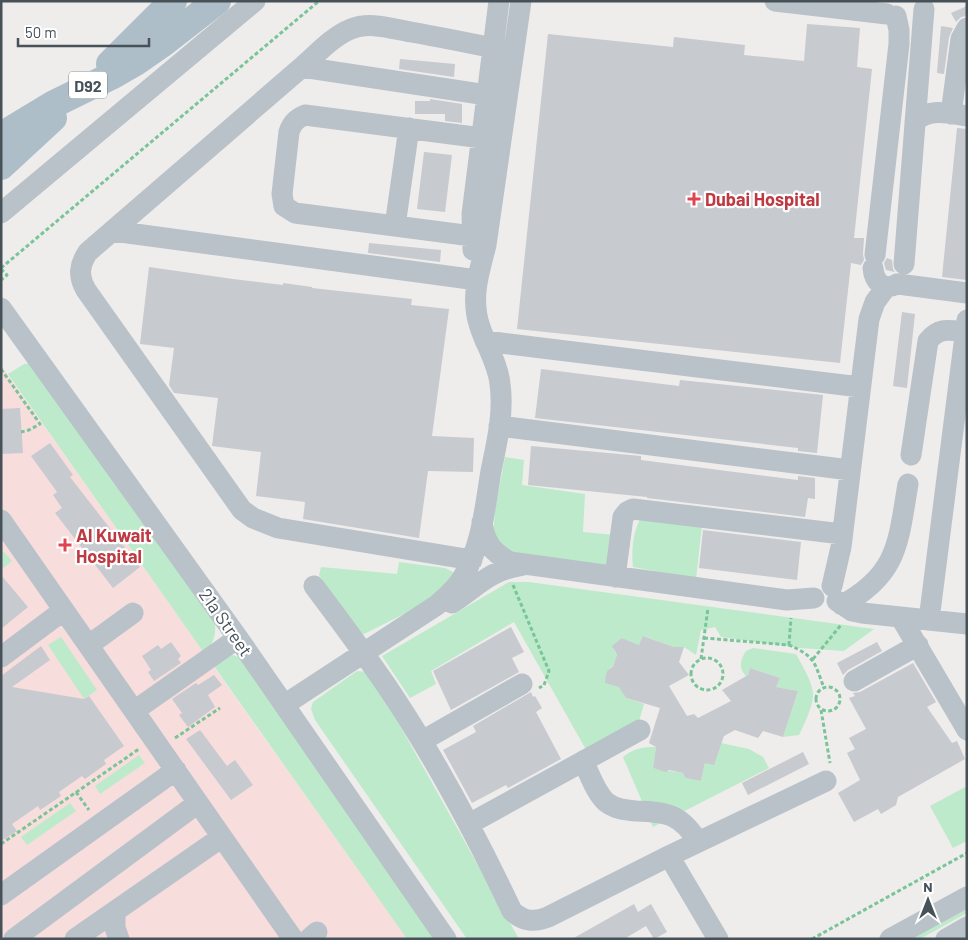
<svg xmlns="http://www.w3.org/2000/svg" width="968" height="940" viewBox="0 0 968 940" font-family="Barlow,sans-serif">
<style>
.medical{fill:#f8dddd}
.green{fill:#bdeaca}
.building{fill:#c7cacf}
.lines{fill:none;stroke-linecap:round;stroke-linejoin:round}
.path{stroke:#79c498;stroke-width:3;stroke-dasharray:4 2.5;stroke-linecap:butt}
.minor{stroke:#b9c2c8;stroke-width:21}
.major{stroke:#aebec9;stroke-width:28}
.health-dot{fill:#e0444e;stroke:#fff;stroke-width:2}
.labels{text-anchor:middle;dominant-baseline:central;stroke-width:4.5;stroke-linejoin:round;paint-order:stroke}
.shield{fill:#fff;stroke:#7e858a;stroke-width:1}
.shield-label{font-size:16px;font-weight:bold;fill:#465158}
.health-label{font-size:18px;font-weight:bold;fill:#be3a42;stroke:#fff;text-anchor:start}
.street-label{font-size:18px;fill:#465158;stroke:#fff}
</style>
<rect width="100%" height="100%" fill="#efecec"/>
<path class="medical" d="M1,365L204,653L407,939H1Z"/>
<path class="green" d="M31,363L215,622C216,635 214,643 204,653L8,374L24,364Z
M505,457L524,460L522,485L585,494L583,532L614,535L606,565L504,556L493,536L495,510Z
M641,518L702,526L696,579L633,567C631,553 633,530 641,518Z
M1,551L4,552L12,561L1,570Z
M399,562L445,568L453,572L456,580L442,595L364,634L359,632L354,626L319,575L321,567L397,574Z
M509,582H529L874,629L844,651L800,648L721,637L715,627L701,630L696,655L684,647H674L644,636L639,645L622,638L613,648L617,656L613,667L608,670L626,688L623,693L626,698L644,704L639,721L589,755L514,622L431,671L436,684L410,698L382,656Z
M61,637L97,690L84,699L48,645Z
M753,648L796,654C801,664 813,682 813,694C814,704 804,725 799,735L783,737L798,691L776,687L780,678L750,668L747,677C738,669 740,660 746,651Z
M232,655L239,657L440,939H407L214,666Z
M357,671L368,672L374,679L519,939H467L315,720L311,709L313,702Z
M721,743L749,749L763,757L769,768L653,827L623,757C634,748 643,747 656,747L653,768C664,771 672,771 683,773L685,778L701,781L705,763Z
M139,755L145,763L100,794L95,786Z
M967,786V841L953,848L930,806Z
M70,803L76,811L27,845L21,837Z
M967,909V913L920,939H911Z"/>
<path class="building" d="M967,6V16L961,17L956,22L951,13Z
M807,24L860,28L857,67L872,69L854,238H864L863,254L864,260L861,265L851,263L840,363L517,329L548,34L673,47L674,37L745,45L744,55L804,61Z
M941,26L953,28L949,37L944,74L937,73Z
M400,59L455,64L454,77L399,69Z
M430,99L462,104V123L445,121V114H415V101H430Z
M957,128L967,129V280L942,277Z
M424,152L452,155L445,212L417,209Z
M369,243L441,250L440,262L368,253Z
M887,258L892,260L893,269L895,272L886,270L884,263Z
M149,267L233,279L283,285V283L312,287V288L412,299L411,305L449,309L432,436L474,438L473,472L428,471L419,538L303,519L305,502L256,496L261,452L212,446L218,398L174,393L169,385L174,348L140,344Z
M902,312L915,314L907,388L893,386Z
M541,369L679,386L680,380L823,395L817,453L798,451V448L535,418Z
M20,408L23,453L1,454V409Z
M50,443L73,475L70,477L140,567L113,588L55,513L62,508L53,495L57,492L31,456Z
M531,446L641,456V460L798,480V476L815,478V499L808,498L805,517L647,498V497L528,485Z
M703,530L801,542L797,580L699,568Z
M1,575L28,607L1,629Z
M511,627L524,652L512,658L519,672L451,710L433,671Z
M643,636L674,647H684L679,662L689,675L669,686L687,716L694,714L698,718L731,701L722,690L748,675L750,668L780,678L776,687L798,691L783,737L763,731L758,738L735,730L724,736L714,765L705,763L701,781L685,778L683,773L669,770L666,772L653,768L656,747L649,743L660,708L626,698L619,687L605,683L606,674L608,670L613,667L617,655L612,646L622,638L639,645Z
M171,642L181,656L178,659L181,663L154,681L148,672L151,670L142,656L158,645L161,649Z
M877,642L882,651L848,670L843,675L837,663Z
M41,646L50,660L12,687L84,699L89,696L124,746L104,760L106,764L85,779L82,776L59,792L61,796L40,810L38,806L12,824L17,831L1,841V676Z
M913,663L936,702L927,707L952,743L957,741L965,759L898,797L896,805L881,814L878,809L854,822L838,793L860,780L847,753L855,749L849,738L866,729L849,698L855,696L853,693L860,692Z
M214,675L222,685L208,695L215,707L188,727L179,715L182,713L172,699L196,683L198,685Z
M531,692L533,697L535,696L542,708L536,712L561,759L508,788L506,785L472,803L443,750L476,732L473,726Z
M200,730L227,766L235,760L253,785L231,800L186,739Z
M803,752L809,764L748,795L742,783Z
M634,904L638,912L651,904L667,932L654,939L646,926L624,939H572Z"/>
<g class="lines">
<path class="path" d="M1,268L319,1
M1,269L7,275L1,280
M1,369L40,424L29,430L21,432
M513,585L549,671L544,685L539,688
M704,638L789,645C816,657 814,662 824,688
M789,645L791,618
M691 674a16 16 0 1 1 32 0a16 16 0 1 1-32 0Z
M701,659L708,608
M813,659L841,625
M816 699a12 12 0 1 1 24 0a12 12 0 1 1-24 0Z
M821,710L830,763
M175,738L220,708
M76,792L89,810
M1,844L139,749
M812,939L967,853"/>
<path class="minor" d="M775,1L887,14
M302,67L500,97
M951,114L961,39L967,28
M915,121C931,108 948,113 967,116
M1,213L255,1
M395,226L409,128
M113,231L477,280
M472,236L295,213L284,206L282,194L289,132C292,123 296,119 305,115L482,138
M473,250L472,214L499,1
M875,255L899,44V30L896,16
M904,264L924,9
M873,268C874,281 883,292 897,284
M898,284L967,293
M1,308L238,638L446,939
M485,341L860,387
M499,426L850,470
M911,455L928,341C939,327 949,330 965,332
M1,520L293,939
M482,522C485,543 492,552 510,562L787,600L814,598
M472,560L278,528L253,518L242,510L86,290C78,276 79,265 88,252L302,67C317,54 333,36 351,29C370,21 392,29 411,32C445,38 479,45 513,52
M615,577L623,517L627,512L633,509L842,534
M314,586C341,622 369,659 394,697C439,765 477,837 512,911C523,921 533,923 548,917L669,856L826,781
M832,586L841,547L869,319L875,302L886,287
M837,601L852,611L862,613L967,624
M452,603C478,586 490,570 523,565
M842,605C899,574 898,542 908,484
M901,618L967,730
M929,620L967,320
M89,645L133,613
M1,657L64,610
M854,681L918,645
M284,705L437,605C446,597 457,588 463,577C482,545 485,507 491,471C497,442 504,413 500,384C498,363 486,346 480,327C470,298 479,273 486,245L521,1
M134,711L238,638
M422,741L522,684
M583,761C590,774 595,792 606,802C615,809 625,810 636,811C667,812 681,814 698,842
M469,824L640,730
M669,856L718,939
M1,895L176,770
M115,911V928L119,939
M14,939L198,803
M75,939L222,837
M309,939L317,932
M890,939L967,897
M946,939L967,927"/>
<path class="major" d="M110,64L173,1
M1,136L54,104L111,76L137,61L163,43L217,1
M1,166L53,118"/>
</g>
<g class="health-dot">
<path d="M691.5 191.5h5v5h5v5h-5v5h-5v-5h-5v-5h5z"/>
<path d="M62.5 537.5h5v5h5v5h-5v5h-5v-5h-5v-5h5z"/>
</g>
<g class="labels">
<rect class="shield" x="69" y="71.5" width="38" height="27" rx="4"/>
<g class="shield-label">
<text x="88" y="85">D92</text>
</g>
<g class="health-label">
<text x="705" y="199">Dubai Hospital</text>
<text x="76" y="535">Al Kuwait<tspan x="76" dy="21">Hospital</tspan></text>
</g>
<g class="street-label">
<text transform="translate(226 622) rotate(55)">21a Street</text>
</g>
</g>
<rect width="968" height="940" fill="none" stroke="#465158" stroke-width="5"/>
<g transform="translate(928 900)" stroke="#ffffff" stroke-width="4" paint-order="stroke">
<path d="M0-4L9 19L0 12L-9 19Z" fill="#465158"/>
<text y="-8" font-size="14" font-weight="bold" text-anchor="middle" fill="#465158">N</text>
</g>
<path d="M18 38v8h131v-8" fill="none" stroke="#465158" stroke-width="2.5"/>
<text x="25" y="38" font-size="15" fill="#465158" stroke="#ffffff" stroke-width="4" paint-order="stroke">50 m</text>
</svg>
